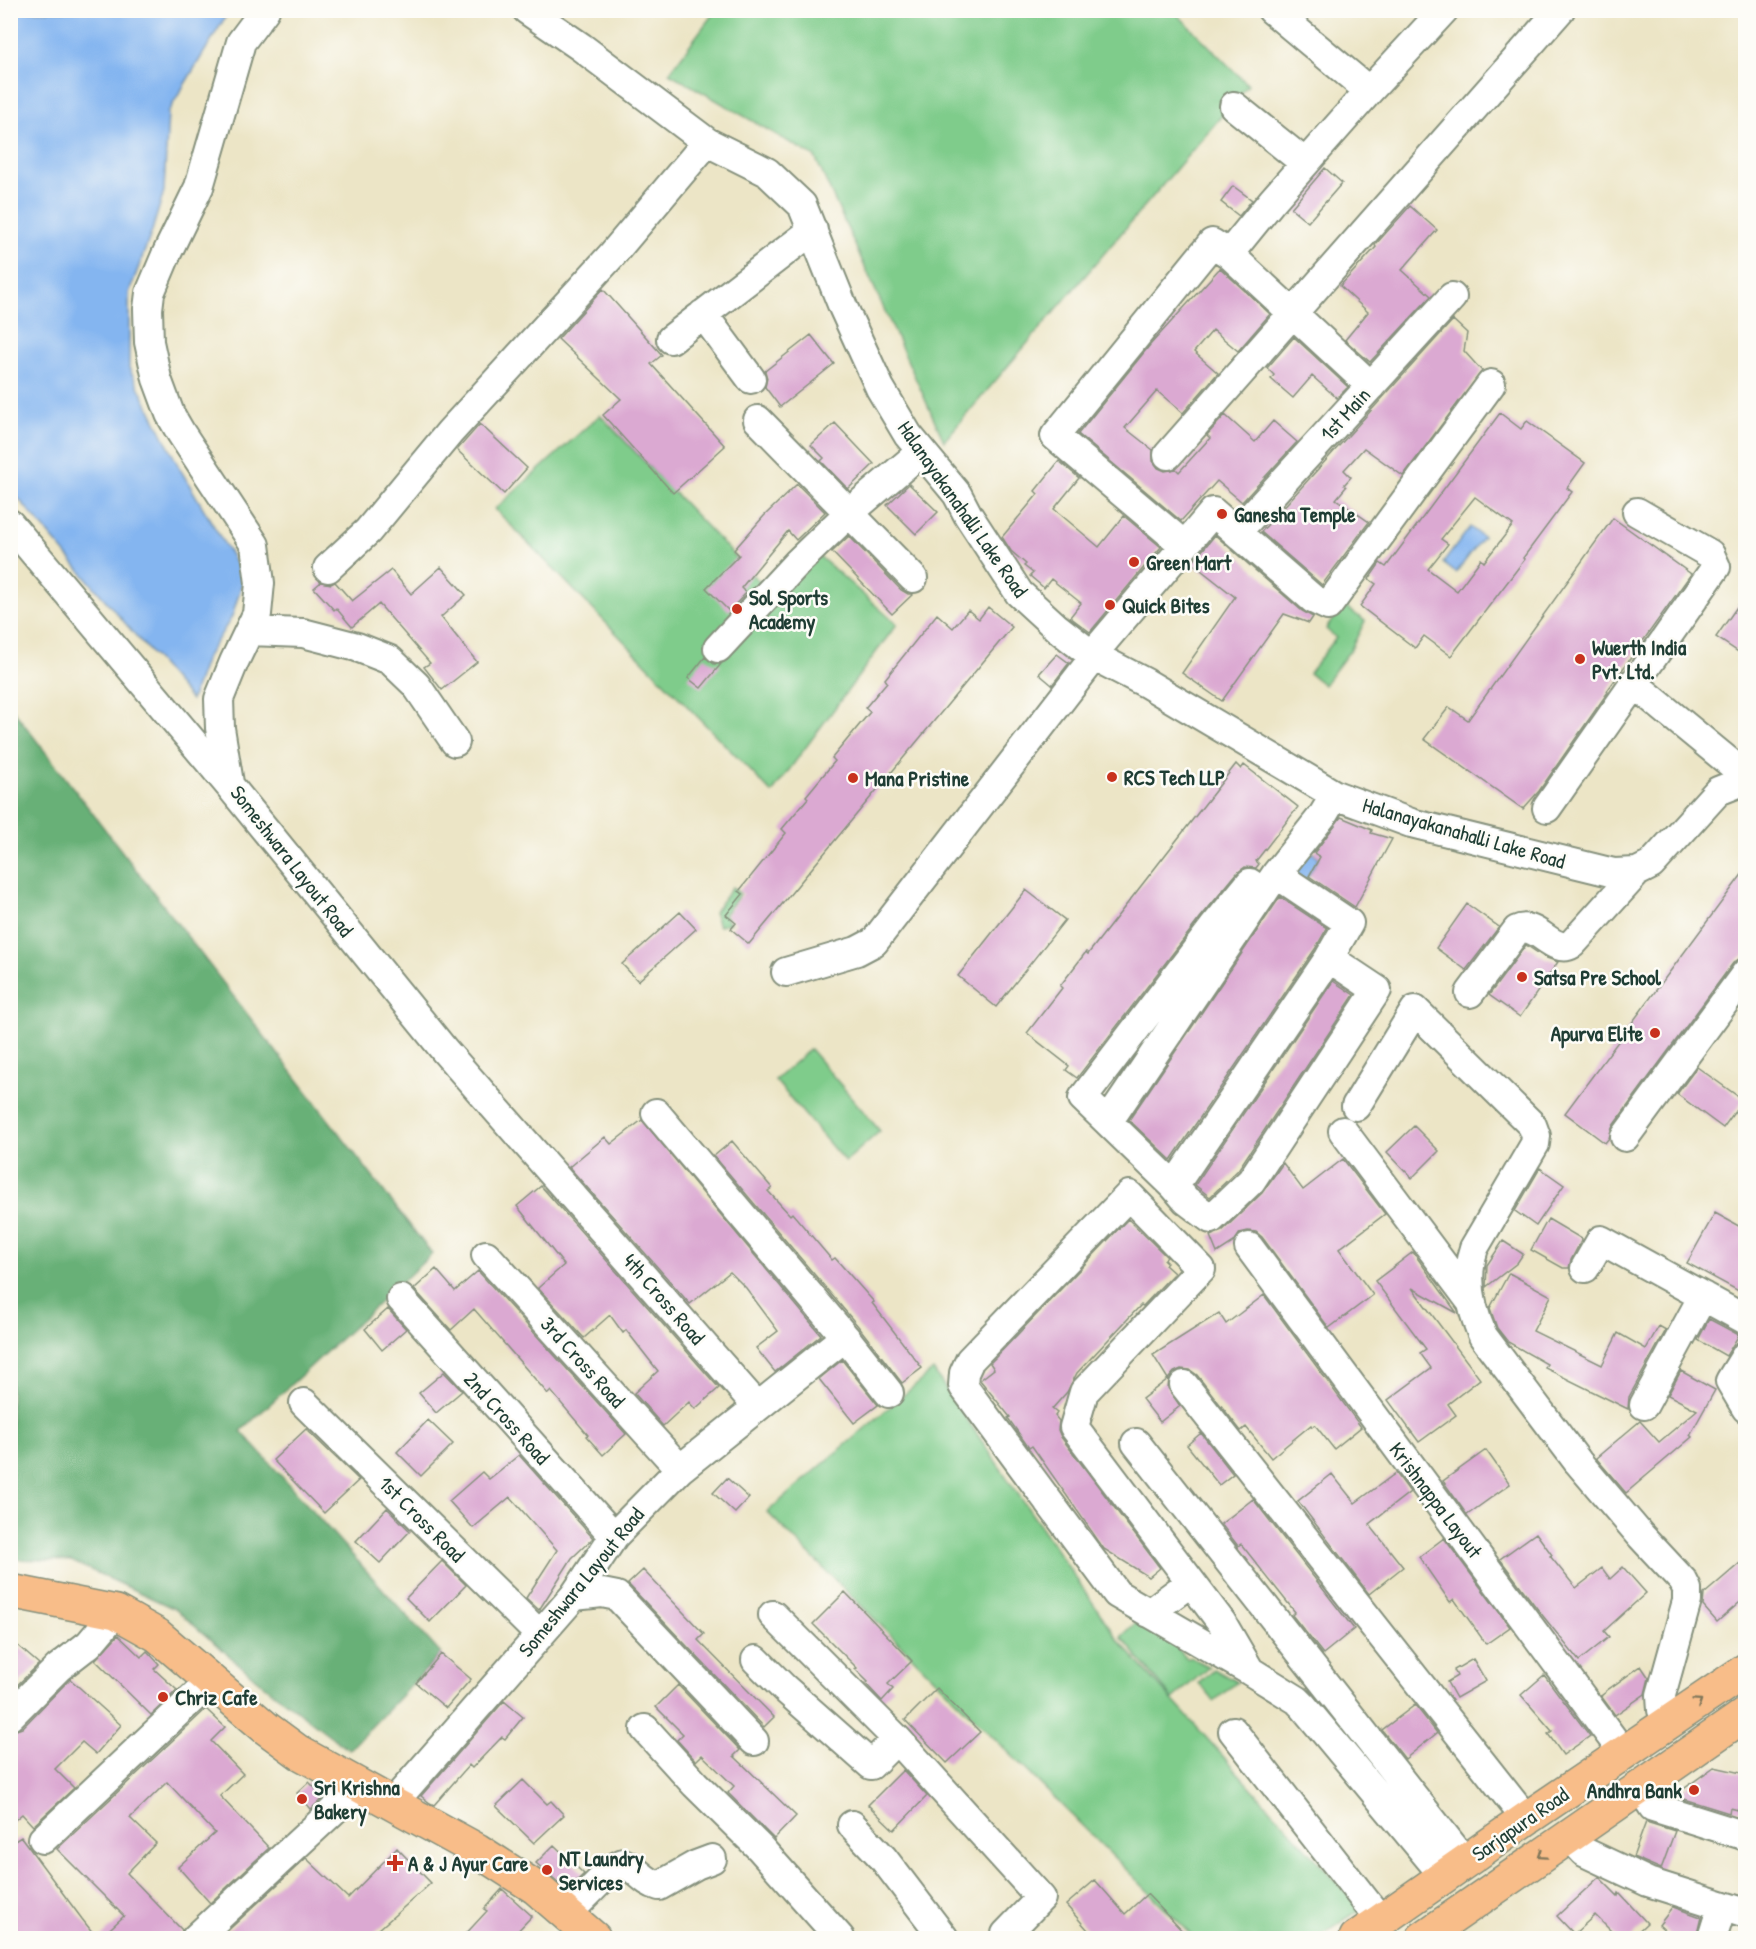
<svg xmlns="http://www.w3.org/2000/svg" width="1756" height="1949" viewBox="0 0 1756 1949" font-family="'Patrick Hand',sans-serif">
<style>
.green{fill:#7fcc8b;stroke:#4f8460;stroke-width:1.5}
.forest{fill:#67b077;stroke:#437656;stroke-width:1.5}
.water{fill:#84b5f0;stroke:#527992;stroke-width:1.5}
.building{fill:#dba9d2;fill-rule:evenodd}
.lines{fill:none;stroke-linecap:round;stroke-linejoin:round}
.minor-casing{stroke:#86917d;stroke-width:32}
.major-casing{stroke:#86917d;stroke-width:36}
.minor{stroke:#fff;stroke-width:28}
.major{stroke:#f8bd89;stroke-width:33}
.oneway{stroke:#81775a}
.poi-dot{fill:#c8321e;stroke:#fdfcf7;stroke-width:2}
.labels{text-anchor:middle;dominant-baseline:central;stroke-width:5;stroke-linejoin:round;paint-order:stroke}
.street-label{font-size:21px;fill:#1f3d34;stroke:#fdfcf7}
.poi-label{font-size:21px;font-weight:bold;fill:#1f3d34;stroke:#fdfcf7;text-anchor:start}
</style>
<rect width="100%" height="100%" fill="#fdfcf7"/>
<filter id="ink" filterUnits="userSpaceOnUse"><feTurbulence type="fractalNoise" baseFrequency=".0167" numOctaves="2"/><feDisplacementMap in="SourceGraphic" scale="12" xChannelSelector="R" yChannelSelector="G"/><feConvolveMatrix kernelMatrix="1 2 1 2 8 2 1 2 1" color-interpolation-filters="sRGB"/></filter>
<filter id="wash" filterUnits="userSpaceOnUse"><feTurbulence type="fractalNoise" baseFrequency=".008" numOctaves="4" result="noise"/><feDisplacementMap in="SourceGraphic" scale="24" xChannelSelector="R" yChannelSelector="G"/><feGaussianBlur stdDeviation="1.35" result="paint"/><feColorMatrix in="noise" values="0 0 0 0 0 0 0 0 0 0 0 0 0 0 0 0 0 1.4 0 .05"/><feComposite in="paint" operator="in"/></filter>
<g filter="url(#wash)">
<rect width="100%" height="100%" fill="#ece5c6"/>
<path class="green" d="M1173,10L1248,85L944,441L815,157L669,73L715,11Z
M600,415L773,596L819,556L897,624L772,793L495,509Z
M1343,605L1365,621L1351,649L1324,685L1309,673L1336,638L1326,629Z
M732,887L740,894L724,915L730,923L719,926L714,912Z
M810,1049L880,1131L845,1162L775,1080Z
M933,1370L1119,1641L1361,1909L1317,1938H1195L767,1512Z
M1146,1613L1187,1659L1191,1657L1209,1667L1173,1699L1121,1637Z
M1214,1669L1237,1682L1214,1701L1199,1683Z"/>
<path class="forest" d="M10,706L432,1254L241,1431L441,1654L349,1750L263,1685L175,1609L71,1561L11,1559Z"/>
<path class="water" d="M10,11H229L168,112L164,191L152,231L129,293V368L180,469L244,577L232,617L206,658L191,700L11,490Z
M1470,527L1483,537L1456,573L1443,563Z
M1309,851L1319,857L1303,885L1288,874Z"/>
<g id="blocks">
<path class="building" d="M1325,168L1342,183L1308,222L1291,208Z
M1233,186L1252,200L1239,216L1221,202Z
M1410,206L1437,230L1402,270L1431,296L1370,362L1345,340L1368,312L1340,286L1376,247L1375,245Z
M1220,268L1270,314L1238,351L1213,330L1194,352L1218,373L1183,413L1157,391L1125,428L1153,450V461L1158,468L1165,471L1176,469L1179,472L1210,438L1207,435L1225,415L1255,442L1273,421L1297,442L1242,502L1217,481L1181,521L1078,434L1150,345Z
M603,289L662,355L651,364L725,446L673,493L603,415L621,399L558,339Z
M1453,320L1467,333L1464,351L1482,371L1403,476L1364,448L1344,470L1351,477L1344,485L1346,487L1336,499L1369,522L1322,585L1261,532Z
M811,335L834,364L780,407L765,387L767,378L765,371Z
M1294,337L1348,387L1337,398L1312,376L1293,398L1271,379L1274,375L1267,368Z
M1500,413L1521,429L1527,421L1585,463L1567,488L1572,492L1523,558L1525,559L1451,656L1424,636L1415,648L1360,606L1376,584L1369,579L1380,563L1386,567ZM1475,497L1513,525L1484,562L1481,559L1457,591L1428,569L1448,544L1441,539Z
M835,423L874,464L848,489L821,461L824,458L811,445Z
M480,424L527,468L504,494L457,450Z
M1059,461L1079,478L1054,509L1099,547L1124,516L1161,547L1090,632L1070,617L1081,603L1051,579L1044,588L1030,576L1033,573L1024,566L1026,564L1011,551L1002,537L1038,494L1035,491Z
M797,484L825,512L796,540L788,531L741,588L746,593L729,611L706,588L739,555L734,550L764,516Z
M909,484L938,512L916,534L887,505Z
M1613,518L1691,574L1607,691L1608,692L1539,791L1523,809L1424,739L1449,707L1468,720Z
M1215,535L1302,611L1313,617L1309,623L1284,614L1222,701L1182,673L1235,597L1192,563Z
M849,536L901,590L908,594H913L892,614L832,552Z
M441,567L466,595L441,617L477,662L442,690L424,667L430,663L379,604L352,627L336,608L334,610L314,588L321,582L331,584L335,582L352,601L391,570L411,594Z
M1746,594V657L1716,637Z
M988,607L1012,627L749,944L731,929L736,923L726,915L743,894L739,891L786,833L782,829L808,798L806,796L835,761L832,758L870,712L865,708L887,682L885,679L937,614L953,628L968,610L979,619Z
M1057,654L1069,663L1052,685L1039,674Z
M705,657L714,664H721L701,688L688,678Z
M1236,764L1241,769L1244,765L1298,807L1256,861L1259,864L1256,868L1245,867L1237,873L1200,918L1077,1078L1066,1070L1069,1066L1027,1033L1062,988L1060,986L1086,952L1088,954Z
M1341,817L1372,830L1371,833L1392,839L1355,907L1309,876L1320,857L1314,853Z
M1746,869V954L1733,963L1612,1127L1609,1138L1605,1143L1565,1113Z
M1026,890L1065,920L996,1007L958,976Z
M1280,897L1327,928L1315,949L1171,1160L1129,1120Z
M1467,904L1499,927L1466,970L1436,948Z
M680,912L696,929L638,981L622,964Z
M1526,945L1544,957L1558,962L1520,1017L1489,995Z
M1333,981L1354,995L1238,1170L1210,1197L1195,1185Z
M1697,1067L1743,1100L1723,1128L1677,1094Z
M642,1120L821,1335L775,1372L756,1348L778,1331L746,1288L730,1272L690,1304L569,1167L605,1137L611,1144Z
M1414,1126L1439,1151L1412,1178L1387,1152Z
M732,1141L772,1188L768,1191L790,1215L792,1213L832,1260L835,1258L874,1302L872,1303L922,1368L902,1383L858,1326L714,1156Z
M1343,1159L1385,1214L1339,1249L1373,1295L1329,1328L1262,1237L1256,1232L1248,1231L1240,1233L1234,1242L1217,1253L1210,1236L1222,1231L1262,1193L1283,1163L1303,1190Z
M1540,1168L1564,1185L1536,1226L1515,1211Z
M541,1186L719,1388L695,1409L689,1402L663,1426L634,1393L658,1371L626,1330L623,1333L610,1315L584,1338L538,1288L564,1265L517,1206Z
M1715,1213L1746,1230V1295L1687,1263Z
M1128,1219L1167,1257L1164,1260L1167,1263L1165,1265L1174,1273L1143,1306L1141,1305L1077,1373L1067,1392L1052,1409L1057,1413L1055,1416L1059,1421L1058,1430L1061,1437L1160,1568L1149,1577L1104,1549L1032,1446L1029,1448L1008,1418L1010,1417L980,1380L994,1369L990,1363L996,1357Z
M1548,1219L1582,1239L1571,1260L1569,1268H1563L1531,1250Z
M1503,1241L1523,1254L1517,1263L1486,1287L1487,1265Z
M1413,1252L1457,1313L1412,1288L1480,1379L1448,1404L1456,1415L1419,1442L1388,1400L1431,1368L1420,1353L1426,1349L1375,1281Z
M436,1269L455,1291L478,1271L626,1434L603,1455L586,1436L588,1435L551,1391L548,1394L474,1309L451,1330L414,1289Z
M1509,1273L1551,1296L1533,1331L1602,1365L1618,1333L1646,1349L1659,1326L1666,1330L1629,1397L1628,1409L1545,1368L1547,1364L1508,1342L1497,1328L1490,1308Z
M1264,1295L1361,1427L1334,1449L1315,1425L1312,1427L1311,1425L1271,1458L1246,1427L1241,1431L1197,1375L1190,1370L1181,1369L1174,1372L1169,1378L1168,1388L1180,1406L1160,1422L1142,1399L1168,1379L1153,1355L1219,1313L1226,1324Z
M388,1309L406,1329L382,1350L365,1329Z
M1709,1319L1739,1335L1726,1356L1698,1340Z
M842,1360L878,1405L854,1423L819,1379Z
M1681,1371L1715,1390L1690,1435L1692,1437L1626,1493L1596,1458L1640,1421L1659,1442L1697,1410L1668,1395Z
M444,1372L462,1391L436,1413L419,1393Z
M428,1420L453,1444L421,1476L397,1452Z
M306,1429L359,1480L324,1513L273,1460Z
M1201,1433L1233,1474L1219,1485L1187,1445Z
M1486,1450L1510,1484L1467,1515L1443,1481Z
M519,1455L593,1538L572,1558L539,1610L526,1598L557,1550L510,1497L473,1528L449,1501L482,1472L489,1479Z
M1396,1473L1410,1492L1369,1524L1403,1567L1369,1594L1298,1501L1332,1474L1355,1503Z
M727,1478L749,1498L735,1513L713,1493Z
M1253,1499L1354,1629L1323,1654L1292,1615L1295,1612L1241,1544L1238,1546L1221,1524Z
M387,1508L410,1531L380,1563L356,1541Z
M1536,1533L1552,1555L1550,1556L1576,1588L1602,1568L1610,1579L1623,1567L1646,1593L1604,1631L1609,1637L1579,1661L1539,1611L1500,1559Z
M1444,1538L1510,1627L1486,1644L1454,1599L1450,1602L1419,1557Z
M1746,1558V1597L1717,1622L1703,1606L1704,1594Z
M442,1561L466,1585L430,1622L406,1598Z
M643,1570L704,1634L698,1640L774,1717L764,1727L628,1584Z
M845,1592L912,1661L888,1684L893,1689L882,1701L866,1684L868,1682L855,1669L857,1668L813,1624Z
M118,1635L141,1657L147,1651L148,1652L159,1664L154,1669L177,1690L151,1715L95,1660Z
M10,1639L39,1664L10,1692Z
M441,1654L471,1679L446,1708L416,1683Z
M1473,1659L1486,1681L1456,1698L1447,1682L1457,1676L1454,1670Z
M1641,1666L1649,1678L1645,1694L1615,1715L1601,1696L1606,1692V1691Z
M1544,1675L1590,1736L1563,1755L1548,1734L1552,1731L1521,1695Z
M70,1679L121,1725L96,1754L82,1742L55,1769L74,1788L33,1826L22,1814L10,1824V1732L22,1728Z
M678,1685L740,1750L734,1756L796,1816L774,1839L728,1793L734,1786L702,1755L696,1761L677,1740L683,1734L656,1707Z
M937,1688L980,1732L947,1763L905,1720Z
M504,1701L523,1717L505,1739L502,1737L472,1768L469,1765L434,1805L430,1803L421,1796Z
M1415,1705L1437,1733L1405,1759L1382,1730Z
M206,1709L225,1727L211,1741L243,1774L220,1796L269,1848L210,1903L178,1867L215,1833L167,1782L130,1818L156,1843L127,1873L182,1930L180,1938H100L124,1916L57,1849Z
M1714,1767L1746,1774V1812L1730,1808L1729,1813L1677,1797L1678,1793Z
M903,1770L927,1796L894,1830L868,1805Z
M523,1780L547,1804L551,1801L564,1815L534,1843L496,1806Z
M309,1782L324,1797L311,1809L297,1793Z
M1646,1822L1675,1831L1661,1869L1633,1857Z
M21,1837L82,1919L97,1938H10V1844Z
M554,1845L584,1874L567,1890L536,1863Z
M397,1848L431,1883L369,1938H220L306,1858L348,1898Z
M1599,1877L1618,1896L1619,1893L1647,1923L1631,1938H1618L1595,1915L1574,1934L1557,1916Z
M1095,1880L1125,1914L1147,1894L1189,1938H1095L1066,1905Z
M502,1889L532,1916L511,1938H462L487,1911L484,1909Z
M1673,1907L1701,1917L1696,1938H1673L1659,1925Z"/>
</g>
</g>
<g filter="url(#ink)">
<use href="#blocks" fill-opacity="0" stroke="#86917d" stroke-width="1.5"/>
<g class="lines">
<g class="minor-casing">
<path id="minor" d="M527,10L581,47L707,142L767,172L802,205L843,307L880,388L908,435L957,494L968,515L1019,593L1056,627L1092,655L1146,683L1335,795L1411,823L1614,873L1637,872L1651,865L1718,791L1746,780
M1272,10L1369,91L1444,10
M1234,106L1305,163
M1229,254L1371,386
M703,314L751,379
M671,339L813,230
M758,420L913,578
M1168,455L1560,10
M10,524L229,785L445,1051L757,1406
M1237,532L1452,297
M1184,545L1055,436L1212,243L1229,254L1272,201L1369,91
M328,568L368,531L450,432L611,256L707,142
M249,631L303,633L357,647L390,660L416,685L455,742
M718,648L798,562L849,513L921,452
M1092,655L1213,512L1313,599L1328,606L1491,384
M1633,683L1746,776
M229,783L220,728L219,699L234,662L257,614L260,583L255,545L181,433L170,414L157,379L149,342L148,309L150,293L166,255L199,187L241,42L265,10
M1547,808L1716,567L1710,554L1637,512
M1276,874L1349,923L1329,958L1174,1186L1108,1122L1276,874L1323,815L1335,795
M786,972L857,951L874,942L1095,656
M1470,993L1517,930C1537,920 1553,956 1572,944L1637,872
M1356,1106L1415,1010L1532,1125L1536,1136L1535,1144L1474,1248C1464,1278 1470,1307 1483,1336L1578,1462L1641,1536L1683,1581L1687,1589V1601L1661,1695L1662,1710L1667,1724
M656,1113L845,1337L889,1393
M1108,1122L1083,1098L1213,928L1250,883
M1343,1131L1472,1303
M1625,1137L1746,973
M1174,1186L1186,1200L1211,1219L1251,1181L1377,990L1329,958
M1249,1247L1624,1754
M486,1255L680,1469
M1585,1268L1601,1240L1746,1320
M401,1299L614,1536
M1746,1355L1730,1381L1746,1408
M1184,1385L1526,1819
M304,1403L540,1635
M1644,1405L1703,1296
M1136,1443L1465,1862
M574,1596L602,1593L617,1596L754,1741
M1149,1613L1191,1582
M773,1615L897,1739L1041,1898L1006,1934L1010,1938
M756,1660L784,1688L871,1765L897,1739
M1250,1671L1222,1623L1074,1427L1084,1392L1201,1269L1129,1195L970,1360L964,1373L963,1386L1117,1594L1250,1671L1297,1700L1303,1706L1445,1877
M10,1716L58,1668L89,1644L116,1612
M645,1729L695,1784L760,1848L840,1938
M1233,1731L1381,1921
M1640,1787L1653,1807L1746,1836
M393,1803L574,1596L614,1536L680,1469L845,1337
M852,1825L883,1858L944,1938
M1569,1836L1584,1852L1648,1882L1746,1913
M43,1839L212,1680
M566,1915L613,1868L623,1863C639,1870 642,1881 659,1886L696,1865L712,1859
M196,1938L360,1786
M1712,1938L1722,1906"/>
</g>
<g class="major-casing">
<path id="major" d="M10,1591L116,1612L157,1635L266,1728L300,1753L477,1850L536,1888L594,1938
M1356,1938L1526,1819L1746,1670
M1423,1938L1746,1714"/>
</g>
<use href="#minor" class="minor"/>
<use href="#major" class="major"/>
</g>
<defs><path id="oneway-chevron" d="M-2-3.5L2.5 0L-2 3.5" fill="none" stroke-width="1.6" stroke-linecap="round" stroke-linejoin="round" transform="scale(1.5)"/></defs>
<g class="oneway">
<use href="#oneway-chevron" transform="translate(1698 1702) rotate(-34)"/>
<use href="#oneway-chevron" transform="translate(1542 1855) rotate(145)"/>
</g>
</g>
<g class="poi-dot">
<circle cx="1222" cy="514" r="6"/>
<circle cx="1134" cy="562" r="6"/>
<circle cx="1110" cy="605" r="6"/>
<circle cx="737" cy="609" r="6"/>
<circle cx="1580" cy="659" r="6"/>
<circle cx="1112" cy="777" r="6"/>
<circle cx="853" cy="778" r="6"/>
<circle cx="1522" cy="977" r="6"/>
<circle cx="1655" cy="1033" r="6"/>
<circle cx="163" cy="1697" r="6"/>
<circle cx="1694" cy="1790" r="6"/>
<circle cx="302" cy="1799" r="6"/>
<path d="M392 1854h6v6h6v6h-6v6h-6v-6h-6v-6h6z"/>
<circle cx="547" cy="1870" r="6"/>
</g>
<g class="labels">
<g class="street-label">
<text transform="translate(1345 414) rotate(-48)">1st Main</text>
<text transform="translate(963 509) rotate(55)">Halanayakanahalli Lake Road</text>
<text transform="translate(1464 833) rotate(16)">Halanayakanahalli Lake Road</text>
<text transform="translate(292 861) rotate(52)">Someshwara Layout Road</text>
<text transform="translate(664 1299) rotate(49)">4th Cross Road</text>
<text transform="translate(583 1362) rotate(48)">3rd Cross Road</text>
<text transform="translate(507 1418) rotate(48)">2nd Cross Road</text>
<text transform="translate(1436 1500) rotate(53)">Krishnappa Layout</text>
<text transform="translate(422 1519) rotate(45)">1st Cross Road</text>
<text transform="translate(581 1582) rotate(-51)">Someshwara Layout Road</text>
<text transform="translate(1520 1824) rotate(-35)">Sarjapura Road</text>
</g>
<g class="poi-label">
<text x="1234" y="514">Ganesha Temple</text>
<text x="1146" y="562">Green Mart</text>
<text x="749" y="597">Sol Sports<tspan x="749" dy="24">Academy</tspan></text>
<text x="1122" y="605">Quick Bites</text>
<text x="1592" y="647">Wuerth India<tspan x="1592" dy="24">Pvt. Ltd.</tspan></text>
<text x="1124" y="777">RCS Tech LLP</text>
<text x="865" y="778">Mana Pristine</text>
<text x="1534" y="977">Satsa Pre School</text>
<text x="1643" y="1033" text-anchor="end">Apurva Elite</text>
<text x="175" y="1697">Chriz Cafe</text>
<text x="314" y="1787">Sri Krishna<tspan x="314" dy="24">Bakery</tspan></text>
<text x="1682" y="1790" text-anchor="end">Andhra Bank</text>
<text x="559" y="1858">NT Laundry<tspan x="559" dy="24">Services</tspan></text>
<text x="408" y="1863">A &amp; J Ayur Care</text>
</g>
</g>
<rect width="1756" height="1949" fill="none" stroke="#fdfcf7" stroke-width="36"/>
</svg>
